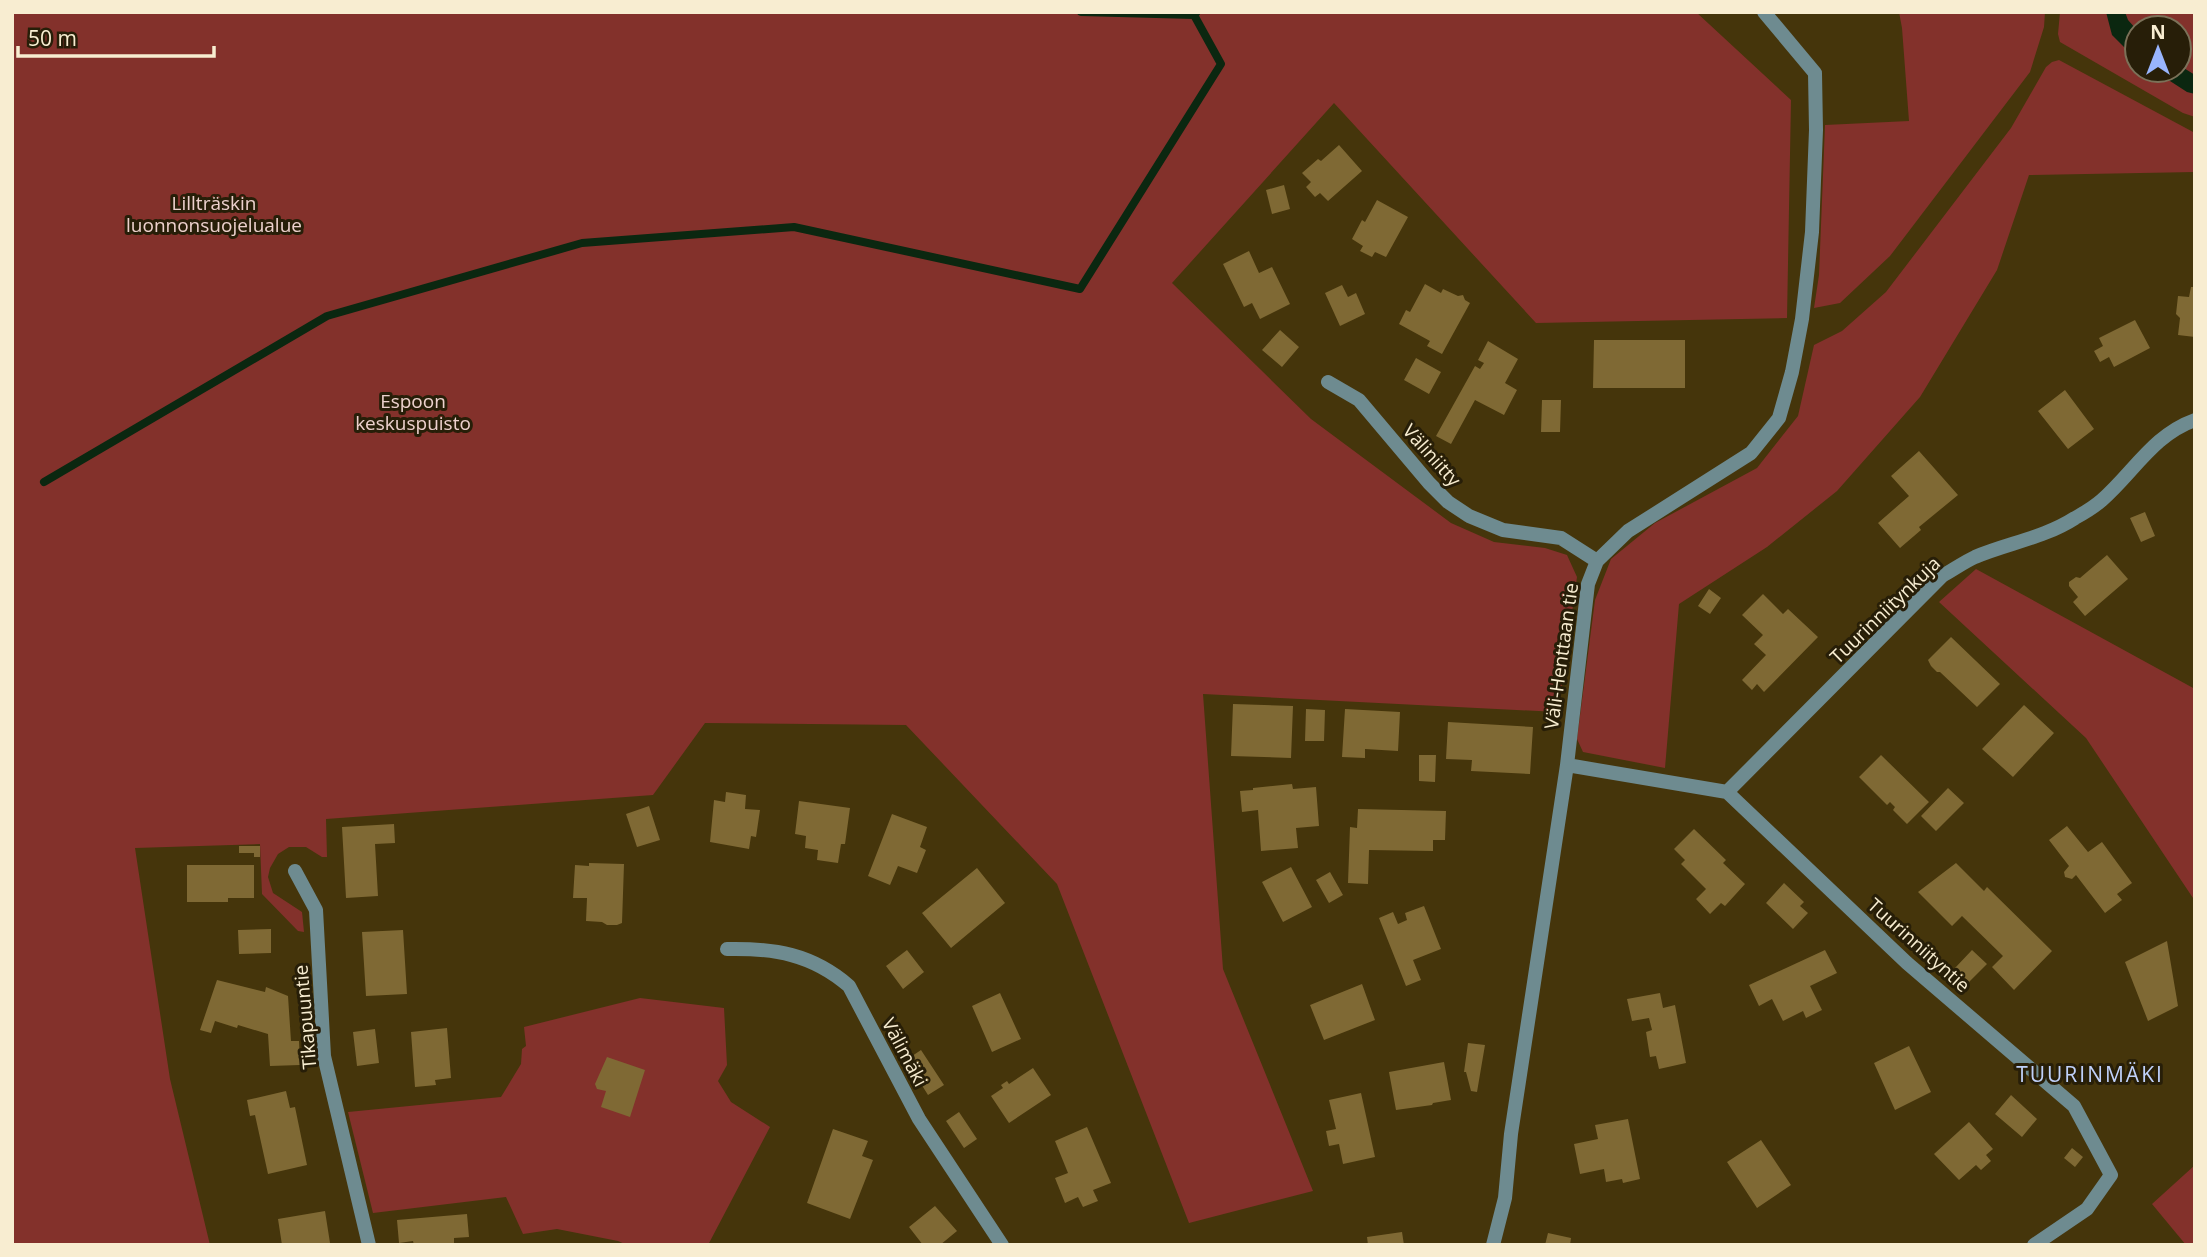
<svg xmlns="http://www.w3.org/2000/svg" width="2207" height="1257" viewBox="0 0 2207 1257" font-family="'Open Sans',sans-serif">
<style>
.green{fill:#83312b;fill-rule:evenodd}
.water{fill:#0b2710}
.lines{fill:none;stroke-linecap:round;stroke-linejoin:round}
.stream{stroke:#0b2710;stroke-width:8}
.building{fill:#7f6934}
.minor{stroke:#6e8b90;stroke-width:14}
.labels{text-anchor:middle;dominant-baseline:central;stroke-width:6;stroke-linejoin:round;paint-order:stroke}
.park-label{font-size:19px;fill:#edd1cd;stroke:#271e08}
.street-label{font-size:19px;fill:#f8edd1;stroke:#271e08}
.neighbourhood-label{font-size:21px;letter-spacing:2px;fill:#c0d1fa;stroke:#271e08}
</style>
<rect width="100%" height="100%" fill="#45350b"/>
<path class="green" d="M12,12H1696L1791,100L1787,318L1536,323L1334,103L1172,283L1311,419L1451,523L1494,542L1545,548L1567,555L1577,577L1558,712L1203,694L1223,969L1313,1191L1189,1223L1057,884L906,725L705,723L653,795L326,819L327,857H322L306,847H289L278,854L270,868L268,877L273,893L302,912L304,932L298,931L262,894L260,844L135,848L170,1079L210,1245H12Z
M1899,12H2045L2044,27L2030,72L1890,256L1840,303L1814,308L1819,275L1825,125L1909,121L1902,28Z
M2060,12H2195V117L2183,113L2060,42L2058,34ZM2137,28H2179V70H2137Z
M2059,60L2195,133V172L2029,175L1997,270L1920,397L1837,491L1767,547L1679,604L1665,768L1583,752L1577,739L1595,600L1611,559L1655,523L1757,468L1798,416L1814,345L1842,331L1886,292L2011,128L2046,67L2052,62Z
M1976,569L2195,689V901L2086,738L1939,602Z
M640,998L724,1008L727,1065L718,1081L731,1102L770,1127L708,1245H627L618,1241L557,1229L523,1234L506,1197L373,1213L348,1112L501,1097L521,1064L522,1049L526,1046L524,1027Z
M2195,1165V1245H2186L2152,1204Z"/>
<path class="water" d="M2106,12H2125L2128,20L2137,30V60L2112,35Z
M2179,65L2195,75V94L2187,92L2153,70H2179Z"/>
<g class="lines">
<path class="stream" d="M1081,12L1194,15L1196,13
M44,482L327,316L582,243L794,227L1080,289L1221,64L1194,15"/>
</g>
<path class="building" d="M1339,145L1362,171L1328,201L1320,193L1315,197L1306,187L1311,182L1302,173L1318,159L1321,161Z
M1284,185L1290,209L1272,214L1266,190Z
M1377,200L1408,217L1386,257L1375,252L1372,257L1360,251L1363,246L1352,239L1362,220L1365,222Z
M1249,251L1259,273L1272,267L1290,304L1260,319L1252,303L1244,307L1223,264Z
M1425,284L1441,293L1443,289L1458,296L1463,295L1465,300L1470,303L1442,354L1427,346L1430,341L1399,324L1406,310L1410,312Z
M1342,285L1348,297L1356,293L1365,314L1340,326L1325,293Z
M2191,287H2195V337L2178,335L2180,318L2176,314L2178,296L2189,297Z
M2135,320L2150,348L2114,367L2109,357L2100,362L2094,351L2103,346L2099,338Z
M1280,330L1299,347L1282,367L1262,350Z
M1594,340H1685V388H1593Z
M1488,341L1518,359L1505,383L1517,390L1504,415L1475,400L1451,444L1436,436L1475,366L1480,369L1484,363L1478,360Z
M1416,358L1441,372L1429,394L1404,380Z
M2065,390L2094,429L2068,449L2038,411Z
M1542,400H1561L1560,432H1541Z
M1919,451L1958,495L1919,527L1921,530L1900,548L1878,523L1909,496L1891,476Z
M2145,512L2155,536L2141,542L2130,518Z
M2107,555L2128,579L2085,616L2073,602L2078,597L2069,586V582L2076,577L2080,578Z
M1709,589L1721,598L1710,614L1698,606Z
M1763,594L1783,614L1788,609L1818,637L1764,692L1757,684L1752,690L1742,680L1766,655L1754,644L1763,635L1742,615Z
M1951,637L2000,684L1977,707L1940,672H1937L1931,666L1928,660Z
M1233,704L1293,706L1291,758L1231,756Z
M2024,705L2054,733L2013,777L1982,749Z
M1306,709L1325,710L1324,741H1305Z
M1345,709L1400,712L1398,751L1365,749V758L1342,757Z
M1448,722L1533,727L1530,774L1471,771L1472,760L1446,759Z
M1419,755H1436L1435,782L1419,781Z
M1881,755L1929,802L1907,824L1893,810L1895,807L1890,802L1887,805L1859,777Z
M1292,784L1293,789L1316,787L1319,826L1296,828L1298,848L1261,851L1258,810L1242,812L1240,791L1253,790V788Z
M1948,788L1964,803L1936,831L1921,816Z
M726,792L746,795L745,809L760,810L756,837L751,836L749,849L710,842L714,800L725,802Z
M799,801L850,808L845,844H841L838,863L817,860L818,850L805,848L806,836L795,834Z
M649,806L660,840L637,847L626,814Z
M1358,809L1446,811L1445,840H1433V851L1369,850L1368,884L1348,883L1350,827L1357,828Z
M892,814L927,827L920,847L926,850L917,873L898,866L890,885L868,876Z
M394,824L395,843L375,844L378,896L346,898L342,827Z
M2067,826L2088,852L2102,842L2132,883L2117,894L2122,900L2105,913L2076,875L2072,879L2065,877L2064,872L2069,866L2049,840Z
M1694,829L1726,860L1723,863L1745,884L1725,906L1721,903L1710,914L1696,899L1706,889L1681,864L1685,860L1674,849Z
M239,846H260V857H254V853H239Z
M589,863L624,864L622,923L617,925H607L602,922L586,921L587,898H573L575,865L589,866Z
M1956,863L1984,891L1987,887L2052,951L2014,990L1992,967L2003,956L1962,916L1952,926L1918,892Z
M187,865H254V898H228V902H187Z
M1291,867L1312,907L1283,922L1262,882Z
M977,868L1005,903L951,948L922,913Z
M1330,872L1343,895L1329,903L1316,880Z
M1784,883L1804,902L1800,906L1808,913L1793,929L1766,903Z
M1424,906L1441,949L1413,960L1421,980L1406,986L1379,918L1393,912L1398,924L1407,920L1405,913Z
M271,929V953L239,954L238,930Z
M403,930L407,994L366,996L362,932Z
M2167,941L2178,1006L2148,1021L2125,962Z
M907,950L924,972L903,989L886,966Z
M1825,950L1837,973L1810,986L1822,1010L1806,1018L1803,1011L1783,1021L1772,999L1759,1006L1749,985Z
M1972,950L1987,964L1969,982L1955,968Z
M217,980L265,992L266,987L288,996L291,1041H299L300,1065L270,1066L268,1034L238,1025L237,1028L215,1021L211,1033L200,1030Z
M1362,984L1375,1020L1324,1040L1310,1005Z
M1000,993L1021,1039L992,1052L972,1006Z
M1660,993L1663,1008L1675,1005L1686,1063L1659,1069L1656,1056L1650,1057L1646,1032L1652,1030L1649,1018L1632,1021L1627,999Z
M447,1028L451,1078L435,1080L436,1085L415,1087L411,1032Z
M375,1029L379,1063L357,1066L353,1032Z
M1468,1043L1485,1045L1477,1092L1471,1091L1466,1072H1464Z
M1909,1046L1931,1092L1895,1110L1874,1063Z
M921,1050L944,1085L928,1095L906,1060Z
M607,1057L645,1070L630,1117L601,1107L606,1091L597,1089L595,1084Z
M1444,1062L1451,1100L1433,1103L1432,1105L1396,1110L1389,1072Z
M1033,1068L1051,1095L1009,1123L991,1096L1003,1088L1001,1085L1007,1081L1009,1084Z
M286,1091L290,1108L295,1107L307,1165L268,1174L255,1115L250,1116L247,1100Z
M1361,1093L1375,1157L1343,1164L1339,1144L1329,1146L1326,1131L1336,1129L1329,1100Z
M2011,1095L2037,1119L2022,1137L1995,1114Z
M959,1112L977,1139L964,1148L946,1121Z
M1628,1119L1640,1179L1623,1183L1622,1179L1606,1182L1604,1169L1580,1174L1574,1144L1598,1139L1595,1125Z
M1969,1122L1993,1149L1986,1155L1991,1161L1981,1170L1976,1165L1959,1180L1934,1154Z
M1087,1127L1111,1183L1093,1190L1098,1201L1083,1207L1078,1197L1065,1203L1055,1178L1068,1173L1055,1141Z
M833,1129L868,1141L862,1156L873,1160L850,1219L807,1203Z
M1761,1140L1791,1185L1757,1208L1727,1162Z
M2072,1148L2083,1157L2075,1167L2064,1158Z
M935,1206L957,1231L940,1245H923L909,1227Z
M325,1211L330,1243L282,1245L278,1219Z
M467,1214L469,1237L454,1238V1245H414L413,1241L399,1243L397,1220Z
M1402,1232L1404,1245H1368L1367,1237Z
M1548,1233L1571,1238L1570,1245H1545Z"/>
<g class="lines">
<path class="minor" d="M1328,382L1359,400L1429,483L1448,502L1469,516L1503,530L1561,538L1597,561
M1567,765L1727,792L1907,963L2074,1106L2111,1175L2087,1209L2034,1245
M1727,792L1942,576C1953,570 1964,562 1975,557C2008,543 2044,538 2075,518C2084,513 2094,507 2102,500C2134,472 2153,435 2195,420
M295,871L316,910L324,1056L369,1245
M727,949C774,948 812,954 849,986L919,1119L1002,1245
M1493,1245L1505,1198L1511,1134L1567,765L1588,584L1597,561L1628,531L1751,453L1779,418L1792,372L1802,319L1812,232L1816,130L1815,73L1764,12"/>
</g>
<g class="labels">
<g class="park-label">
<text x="214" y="203">Lillträskin<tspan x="214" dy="22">luonnonsuojelualue</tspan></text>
<text x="413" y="401">Espoon<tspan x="413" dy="22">keskuspuisto</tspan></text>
</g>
<g class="street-label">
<text transform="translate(1432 455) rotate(48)">Väliniitty</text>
<text transform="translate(1885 610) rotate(-44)">Tuurinniitynkuja</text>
<text transform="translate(1561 656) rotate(-82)">Väli-Henttaan tie</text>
<text transform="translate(1919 945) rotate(42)">Tuurinniityntie</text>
<text transform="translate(305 1017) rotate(-95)">Tikapuuntie</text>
<text transform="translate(905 1052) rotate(62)">Välimäki</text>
</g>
<g class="neighbourhood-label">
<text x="2090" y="1074">TUURINMÄKI</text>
</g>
</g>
<rect width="2207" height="1257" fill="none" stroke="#f8edd1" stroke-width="28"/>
<g transform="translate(2158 49)"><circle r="33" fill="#271e08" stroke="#7b7158" stroke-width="2"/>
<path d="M0-5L12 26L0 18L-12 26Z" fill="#99b5fd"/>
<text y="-10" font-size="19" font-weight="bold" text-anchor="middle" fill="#f8edd1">N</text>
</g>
<path d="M18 46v10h196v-10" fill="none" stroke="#f8edd1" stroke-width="3.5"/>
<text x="28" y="46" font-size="21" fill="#f8edd1" stroke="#271e08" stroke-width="5" paint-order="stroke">50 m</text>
</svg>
